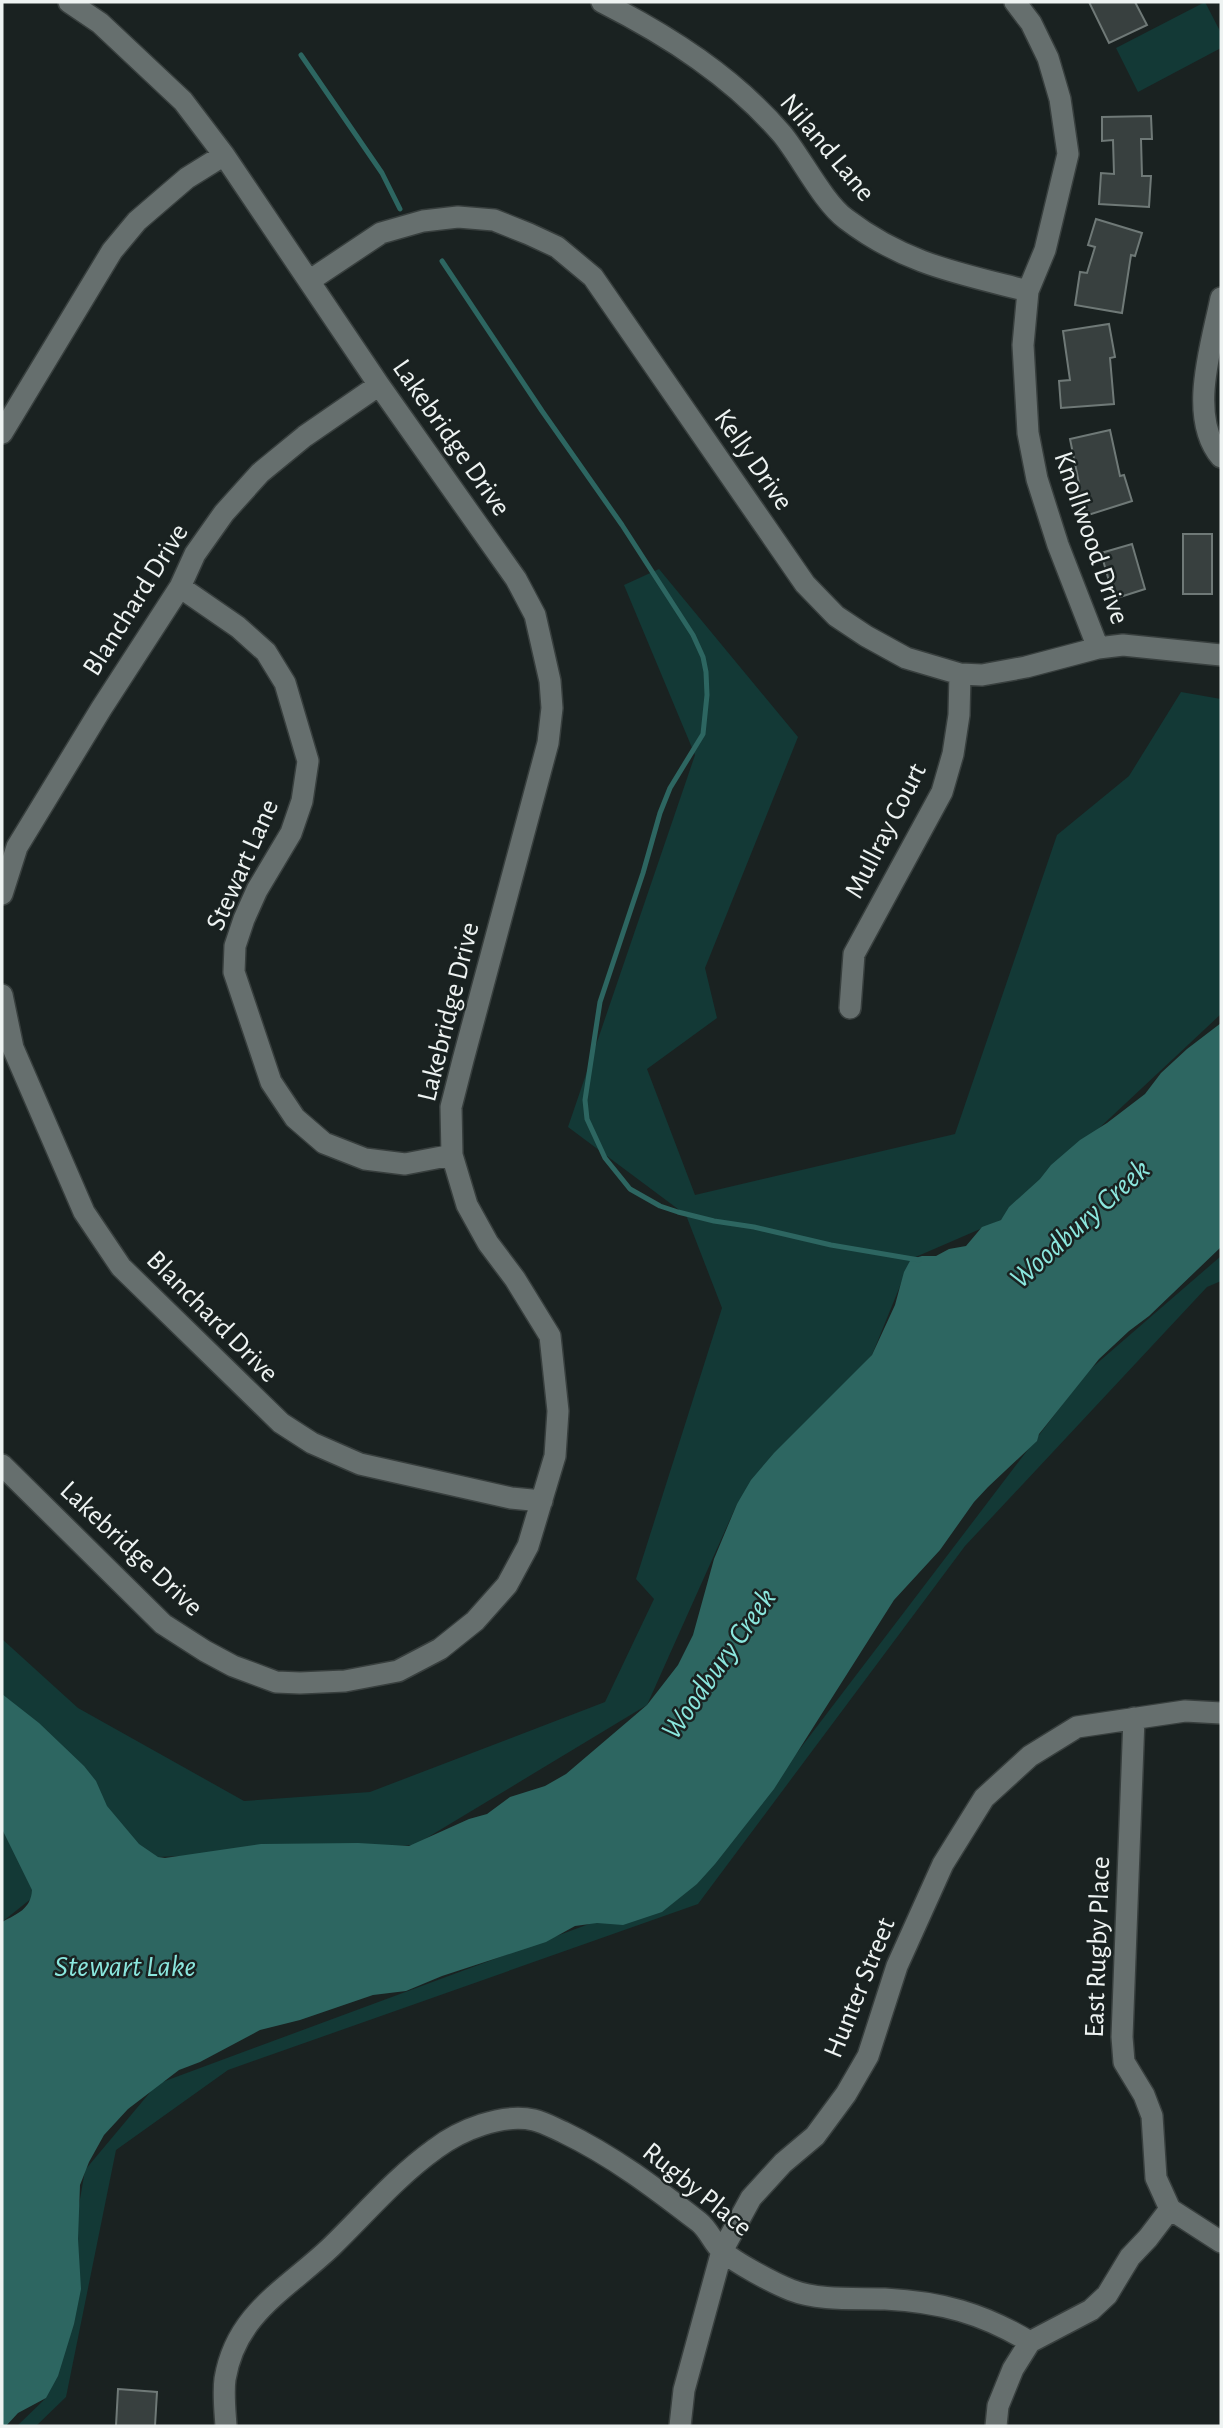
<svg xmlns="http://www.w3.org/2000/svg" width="1223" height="2428" viewBox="0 0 1223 2428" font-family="'Alegreya Sans',sans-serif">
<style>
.green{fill:#133936}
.water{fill:#2d6661}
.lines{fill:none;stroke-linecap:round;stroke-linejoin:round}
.stream{stroke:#2d6661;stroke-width:5}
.building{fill:#38403f;stroke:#6f7977;stroke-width:2}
.minor-casing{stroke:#383f3e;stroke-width:24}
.minor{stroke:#666f6e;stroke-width:21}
.labels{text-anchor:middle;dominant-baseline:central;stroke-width:5;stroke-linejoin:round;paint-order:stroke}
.street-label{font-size:28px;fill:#eef3f2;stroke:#1a2221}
.water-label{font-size:30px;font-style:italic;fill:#8be7de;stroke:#1a2221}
</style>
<rect width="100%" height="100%" fill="#1a2221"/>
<path class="green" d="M1205,2L1221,33V48L1138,92L1116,48Z
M659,569L798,737L705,968L717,1018L647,1069L695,1195L955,1134L1057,835L1129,776L1181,692L1221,699V1014L1001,1220L911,1259L872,1355L737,1504L647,1705L415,1845L158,1857L32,1898L2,1922V1639L78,1708L244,1801L370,1792L605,1702L654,1599L636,1579L722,1308L686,1215L568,1127L695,755L624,585Z
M1221,1256V1281L1207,1287L965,1546L698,1904L228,2070L116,2150L66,2397L36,2426H17L46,2398L85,2170L157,2084L697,1884L1087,1372Z"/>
<path class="water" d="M1221,1023V1247L1149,1316L1129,1331L1099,1359L1039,1434L1037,1441L988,1487L974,1502L940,1550L894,1600L774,1789L715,1864L697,1884L662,1912L623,1925L597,1923L575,1926L546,1942L442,1976L406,1991L373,1995L300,2020L260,2030L200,2062L179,2070L128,2109L104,2135L89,2162L80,2185L78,2239L81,2289L74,2324L58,2376L46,2398L18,2413L6,2426H2V1922C17,1914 31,1909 32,1890L2,1829V1694L39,1723L84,1766L96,1781L107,1806L139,1844L158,1857L165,1858L261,1844L358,1843L409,1846L469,1819L487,1814L510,1797L545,1786L566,1774L647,1705L678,1665L693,1635L714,1559L737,1504L751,1480L774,1453L872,1355L895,1305L904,1272L911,1259L922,1256H936L949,1249L966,1246L982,1227L1001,1220L1009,1207L1040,1179L1051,1165L1080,1140L1107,1123L1145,1094L1161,1073L1187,1049Z"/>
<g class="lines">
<path class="stream" d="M301,55L382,173L400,209
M442,261L542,411L622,525L693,635L703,657L706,672L707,695L703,734L670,788L660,813L643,873L600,1002L585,1100L587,1119L605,1158L630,1189L660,1206L678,1212L714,1221L754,1227L831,1245L919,1260"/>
</g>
<path class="building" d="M1089,2H1135L1147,25L1109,43Z
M1151,116L1152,139H1141L1142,176H1151L1149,207L1099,204L1101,173L1114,174L1113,140L1102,141V117Z
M1096,219L1142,233L1135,256L1131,255L1122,313L1075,305L1080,272L1087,273L1095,247L1088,245Z
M1109,324L1115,357L1110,358L1114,404L1061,408L1059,381L1070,380L1063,331Z
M1110,430L1120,476L1124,475L1132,501L1085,516L1077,489L1080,488L1070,439Z
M1183,534H1212V594H1183Z
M1132,544L1145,589L1114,599L1101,553Z
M118,2389L157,2392L155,2426H116Z"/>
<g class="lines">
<g class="minor-casing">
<path id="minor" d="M602,2C669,36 733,77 782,134C801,157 823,202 846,219C905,264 958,273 1028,291
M1015,2L1031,23L1048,58L1060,99L1068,154L1045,250L1028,291L1023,345L1028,433L1037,479L1058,545L1098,648
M309,281L381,233L423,221L458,217L494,220L529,234L557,247L593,277L805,584L836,616L866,636L906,658L960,674L982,675L1026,667L1098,648L1123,645L1221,655
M1221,298C1212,344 1187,417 1221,457
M2,433L112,251L137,221L166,196L187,178L224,155
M180,587L238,627L266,652L285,683L308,761L302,801L291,833L257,890L244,919L235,946L234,972L271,1082L295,1118L324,1143L365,1159L405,1164L452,1155
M2,894L17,847L101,709L180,587L195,554L224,513L260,473L305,436L379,385
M2,995L13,1048L84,1212L121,1267L281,1423L312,1443L360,1464L511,1498L542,1501
M850,1008L854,954L942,792L953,754L959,715L960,674
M2,1465L163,1624L205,1651L233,1666L276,1682L300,1683L345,1681L398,1671L440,1649L475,1621L507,1585L528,1546L555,1456L558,1411L550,1336L515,1279L488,1243L467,1205L452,1155L451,1107L463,1060L548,743L552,708L550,681L535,615L516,579L379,385L224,155L183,101L100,23L69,2
M1134,1718L1122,2037L1124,2062L1144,2095L1152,2116L1156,2178L1170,2209
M226,2426C225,2411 223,2394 225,2379C236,2313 287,2289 331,2247C365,2214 396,2177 435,2149C460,2130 502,2113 534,2120C543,2122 554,2128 563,2132C613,2156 655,2188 699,2222C709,2230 713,2243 722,2251C736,2263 773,2283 791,2290C819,2301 855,2298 885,2299C941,2302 982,2313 1030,2342
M680,2426L684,2390L722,2251L751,2198L783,2163L815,2136L846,2094L868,2056L897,1966L943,1864L984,1798L1030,1756L1077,1727L1185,1711L1221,1713
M996,2426L998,2406L1013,2369L1030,2342L1091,2310L1107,2295L1130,2257L1148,2238L1170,2209L1221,2242"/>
</g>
<use href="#minor" class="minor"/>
</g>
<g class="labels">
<g class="street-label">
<text transform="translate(827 148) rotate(50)">Niland Lane</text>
<text transform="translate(451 438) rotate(55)">Lakebridge Drive</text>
<text transform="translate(753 460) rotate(55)">Kelly Drive</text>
<text transform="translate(1091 538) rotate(71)">Knollwood Drive</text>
<text transform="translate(136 600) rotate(-58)">Blanchard Drive</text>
<text transform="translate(886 831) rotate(-63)">Mullray Court</text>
<text transform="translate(243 865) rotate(-66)">Stewart Lane</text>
<text transform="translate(449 1012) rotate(-76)">Lakebridge Drive</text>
<text transform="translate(212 1317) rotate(45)">Blanchard Drive</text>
<text transform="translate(131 1549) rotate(43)">Lakebridge Drive</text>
<text transform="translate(1098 1947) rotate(-88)">East Rugby Place</text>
<text transform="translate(860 1988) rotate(-68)">Hunter Street</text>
<text transform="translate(697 2190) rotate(39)">Rugby Place</text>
</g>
<g class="water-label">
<text transform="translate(1080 1224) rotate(-42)">Woodbury Creek</text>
<text transform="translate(719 1664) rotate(-55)">Woodbury Creek</text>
<text x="125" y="1967">Stewart Lake</text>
</g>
</g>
<rect width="1223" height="2428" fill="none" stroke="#eef3f2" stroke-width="7"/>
</svg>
